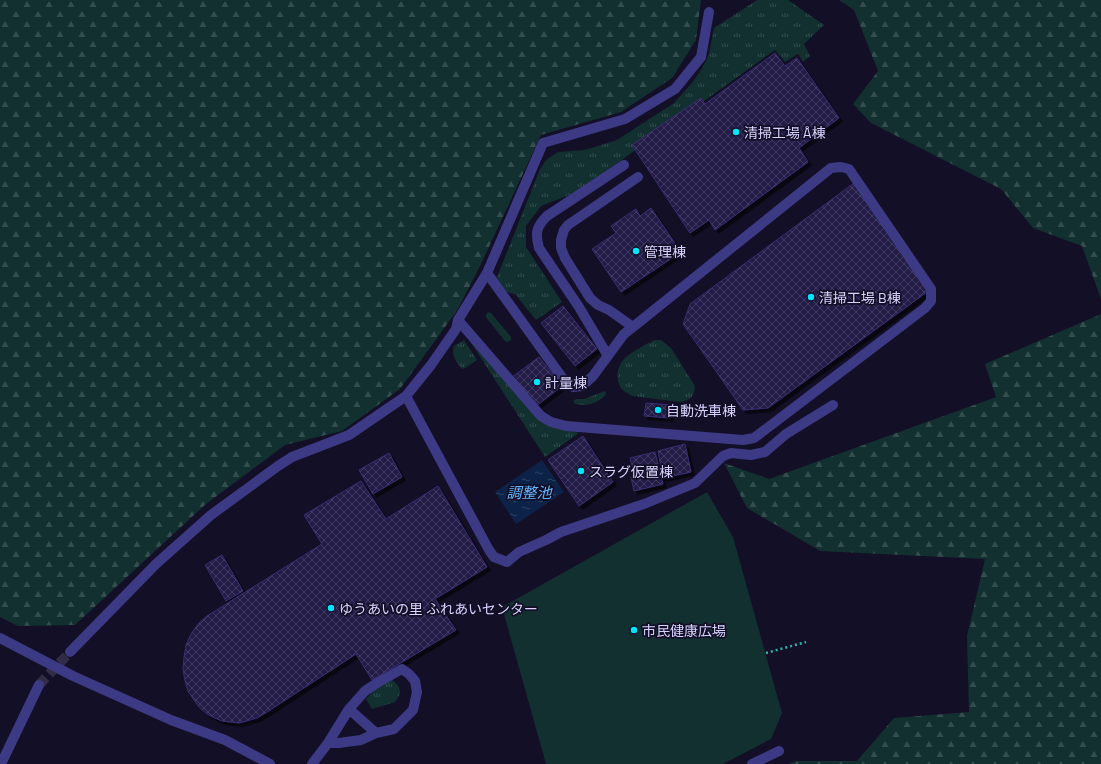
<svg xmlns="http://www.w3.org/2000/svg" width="1101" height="764" viewBox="0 0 1101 764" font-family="'Titillium Web','Noto Sans JP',sans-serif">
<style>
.grass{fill:url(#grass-tufts)}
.forest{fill:url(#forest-firs)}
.pitch{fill:#12302f}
.water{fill:url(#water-ripples)}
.building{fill:url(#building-cross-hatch);stroke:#3b2d73;filter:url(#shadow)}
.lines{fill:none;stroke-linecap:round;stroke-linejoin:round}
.street-tunnel{stroke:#312d47;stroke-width:10;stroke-dasharray:10 5;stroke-linecap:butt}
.path{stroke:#2fb8b0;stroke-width:2.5;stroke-dasharray:2 3;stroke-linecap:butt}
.lane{stroke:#3d3a85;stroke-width:10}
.street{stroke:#3d3a85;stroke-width:10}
.poi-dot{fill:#00e5ff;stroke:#130f26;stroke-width:1.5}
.labels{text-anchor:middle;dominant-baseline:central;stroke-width:3.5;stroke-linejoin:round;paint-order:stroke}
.poi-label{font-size:14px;fill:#d9d4ff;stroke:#130f26;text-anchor:start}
.water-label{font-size:15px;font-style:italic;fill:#62b6ff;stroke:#130f26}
</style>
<defs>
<pattern id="grass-tufts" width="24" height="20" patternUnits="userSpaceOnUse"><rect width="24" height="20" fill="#12302f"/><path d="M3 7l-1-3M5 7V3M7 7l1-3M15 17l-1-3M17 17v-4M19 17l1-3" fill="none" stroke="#344d4e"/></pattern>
<pattern id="forest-firs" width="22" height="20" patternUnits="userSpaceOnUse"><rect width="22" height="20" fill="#12302f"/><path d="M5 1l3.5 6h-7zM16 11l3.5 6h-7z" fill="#344d4e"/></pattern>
<pattern id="water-ripples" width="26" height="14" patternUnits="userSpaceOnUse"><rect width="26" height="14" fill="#0c2248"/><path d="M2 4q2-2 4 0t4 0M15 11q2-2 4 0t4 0" fill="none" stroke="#2f4163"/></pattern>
<pattern id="building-cross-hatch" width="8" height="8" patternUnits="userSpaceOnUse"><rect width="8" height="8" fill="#241b47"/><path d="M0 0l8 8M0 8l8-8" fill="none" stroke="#433b63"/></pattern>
<filter id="shadow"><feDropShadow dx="3.5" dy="3.5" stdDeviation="0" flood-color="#0009"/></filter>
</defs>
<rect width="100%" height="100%" fill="#130f26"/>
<path class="grass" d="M757,0H788L824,25L804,44L810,56L803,62L798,54L785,62L775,50L577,192L541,206L526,226V247L562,302L536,320L515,294C506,294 499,286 497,277L540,169L546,160L558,152L585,150L617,140L674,103L692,83L703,67L709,54L714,28Z
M488,312L491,313L511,337V340L508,342L505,341L486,317V315Z
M466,335L524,400L560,428L579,433L545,457Z
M464,340L477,360L465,368L462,369C456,363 451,354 454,346Z
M655,340H661L671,348L695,386C694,397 691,400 680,402L632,396C628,393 622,391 620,386C615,378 618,364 625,358C632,352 647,343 655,340Z
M605,391L606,394C600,403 583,408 574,403V400L577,399H584Z
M391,679C397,684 400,686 400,694L395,702L372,709L366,699L379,685Z"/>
<path class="forest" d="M0,0H701L696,40L672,78L621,112L541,135L481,264L458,309L400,389L342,431L285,445L206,504L75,625L18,626L0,617Z
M839,0H1101V299L1082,246L1033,228L1001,189L871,123L853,104L878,71L854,10Z
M1101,314V764H788L796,761H857L894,718L969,712L967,636L985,559L820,551L747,508L724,463L769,479L996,397L985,364Z"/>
<path class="pitch" d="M707,492L733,537L782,713L771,739L723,764H546L502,607Z"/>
<path class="water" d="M542,460L564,492L516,524L495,492Z"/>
<path class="building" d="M775,53L785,66L797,58L839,118L799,148L808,162L715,230L709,220L690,233L632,145L701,98L705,104Z
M854,183L931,289L768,408L743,410L683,324L690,304Z
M651,208L681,252L621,292L592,249L616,233L611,226L636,209L640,216Z
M563,306L597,349L575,366L541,323Z
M539,357L562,386L535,407L512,377Z
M646,403L671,405L670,418L644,416Z
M583,436L613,482L579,506L548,460Z
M685,444L691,472L663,478L658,451Z
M655,452L663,484L634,491L631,477H635L630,458Z
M389,453L402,477L373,494L359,470Z
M361,481L386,519L438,486L487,567L435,599L456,630L372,680L356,654L267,712L257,718L239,723L222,721L215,718L207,714L199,707L194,700L188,691L185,681L183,669L184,657L186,645L191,634L198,624L207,616L322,544L304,515Z
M222,555L243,591L226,601L205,565Z"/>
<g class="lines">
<path class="street-tunnel" d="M39,685L70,652"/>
<path class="path" d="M766,653L806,642"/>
<path class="lane" d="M458,320L541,416L551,422L566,426L743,440L754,438L925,308L931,301V289L849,169L841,167L831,168L633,327L624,334L593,376L582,386L573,387L566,383L487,273
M633,327L609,310L598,305L590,298L565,258L561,248V240L564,230L568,225L638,177
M608,356L579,307L539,248C535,233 536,227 547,216L624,165
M349,709L376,733
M312,764L328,743L349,709L365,691L377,683L402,669L409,674L415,681L417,692L413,710L394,729L376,733L361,740L339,743H328"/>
<path class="street" d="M406,396L489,550L494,557L507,562L519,552L546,540L561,532L644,504L695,483L723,456L731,453L751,455L765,452L786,434L833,405
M0,638L73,676L171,720L225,740L270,764
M70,652L156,564L211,515L278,466L292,457L349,435L406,396L431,365L456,329L458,320L487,273L543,143L625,119L675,89L701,57L709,12
M1,764L39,685
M752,764L779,751"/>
</g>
<g class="poi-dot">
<circle cx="736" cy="132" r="4"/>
<circle cx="636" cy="251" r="4"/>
<circle cx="811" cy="297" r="4"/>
<circle cx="537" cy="382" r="4"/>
<circle cx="658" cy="410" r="4"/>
<circle cx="581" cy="471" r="4"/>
<circle cx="331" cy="608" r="4"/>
<circle cx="634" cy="630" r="4"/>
</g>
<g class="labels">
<g class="poi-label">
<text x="744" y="132">清掃工場 Å棟</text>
<text x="644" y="251">管理棟</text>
<text x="819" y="297">清掃工場 B棟</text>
<text x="545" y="382">計量棟</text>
<text x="666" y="410">自動洗車棟</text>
<text x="589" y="471">スラグ仮置棟</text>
<text x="339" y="608">ゆうあいの里 ふれあいセンター</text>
<text x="642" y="630">市民健康広場</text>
</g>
<g class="water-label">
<text x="529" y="492">調整池</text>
</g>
</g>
</svg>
